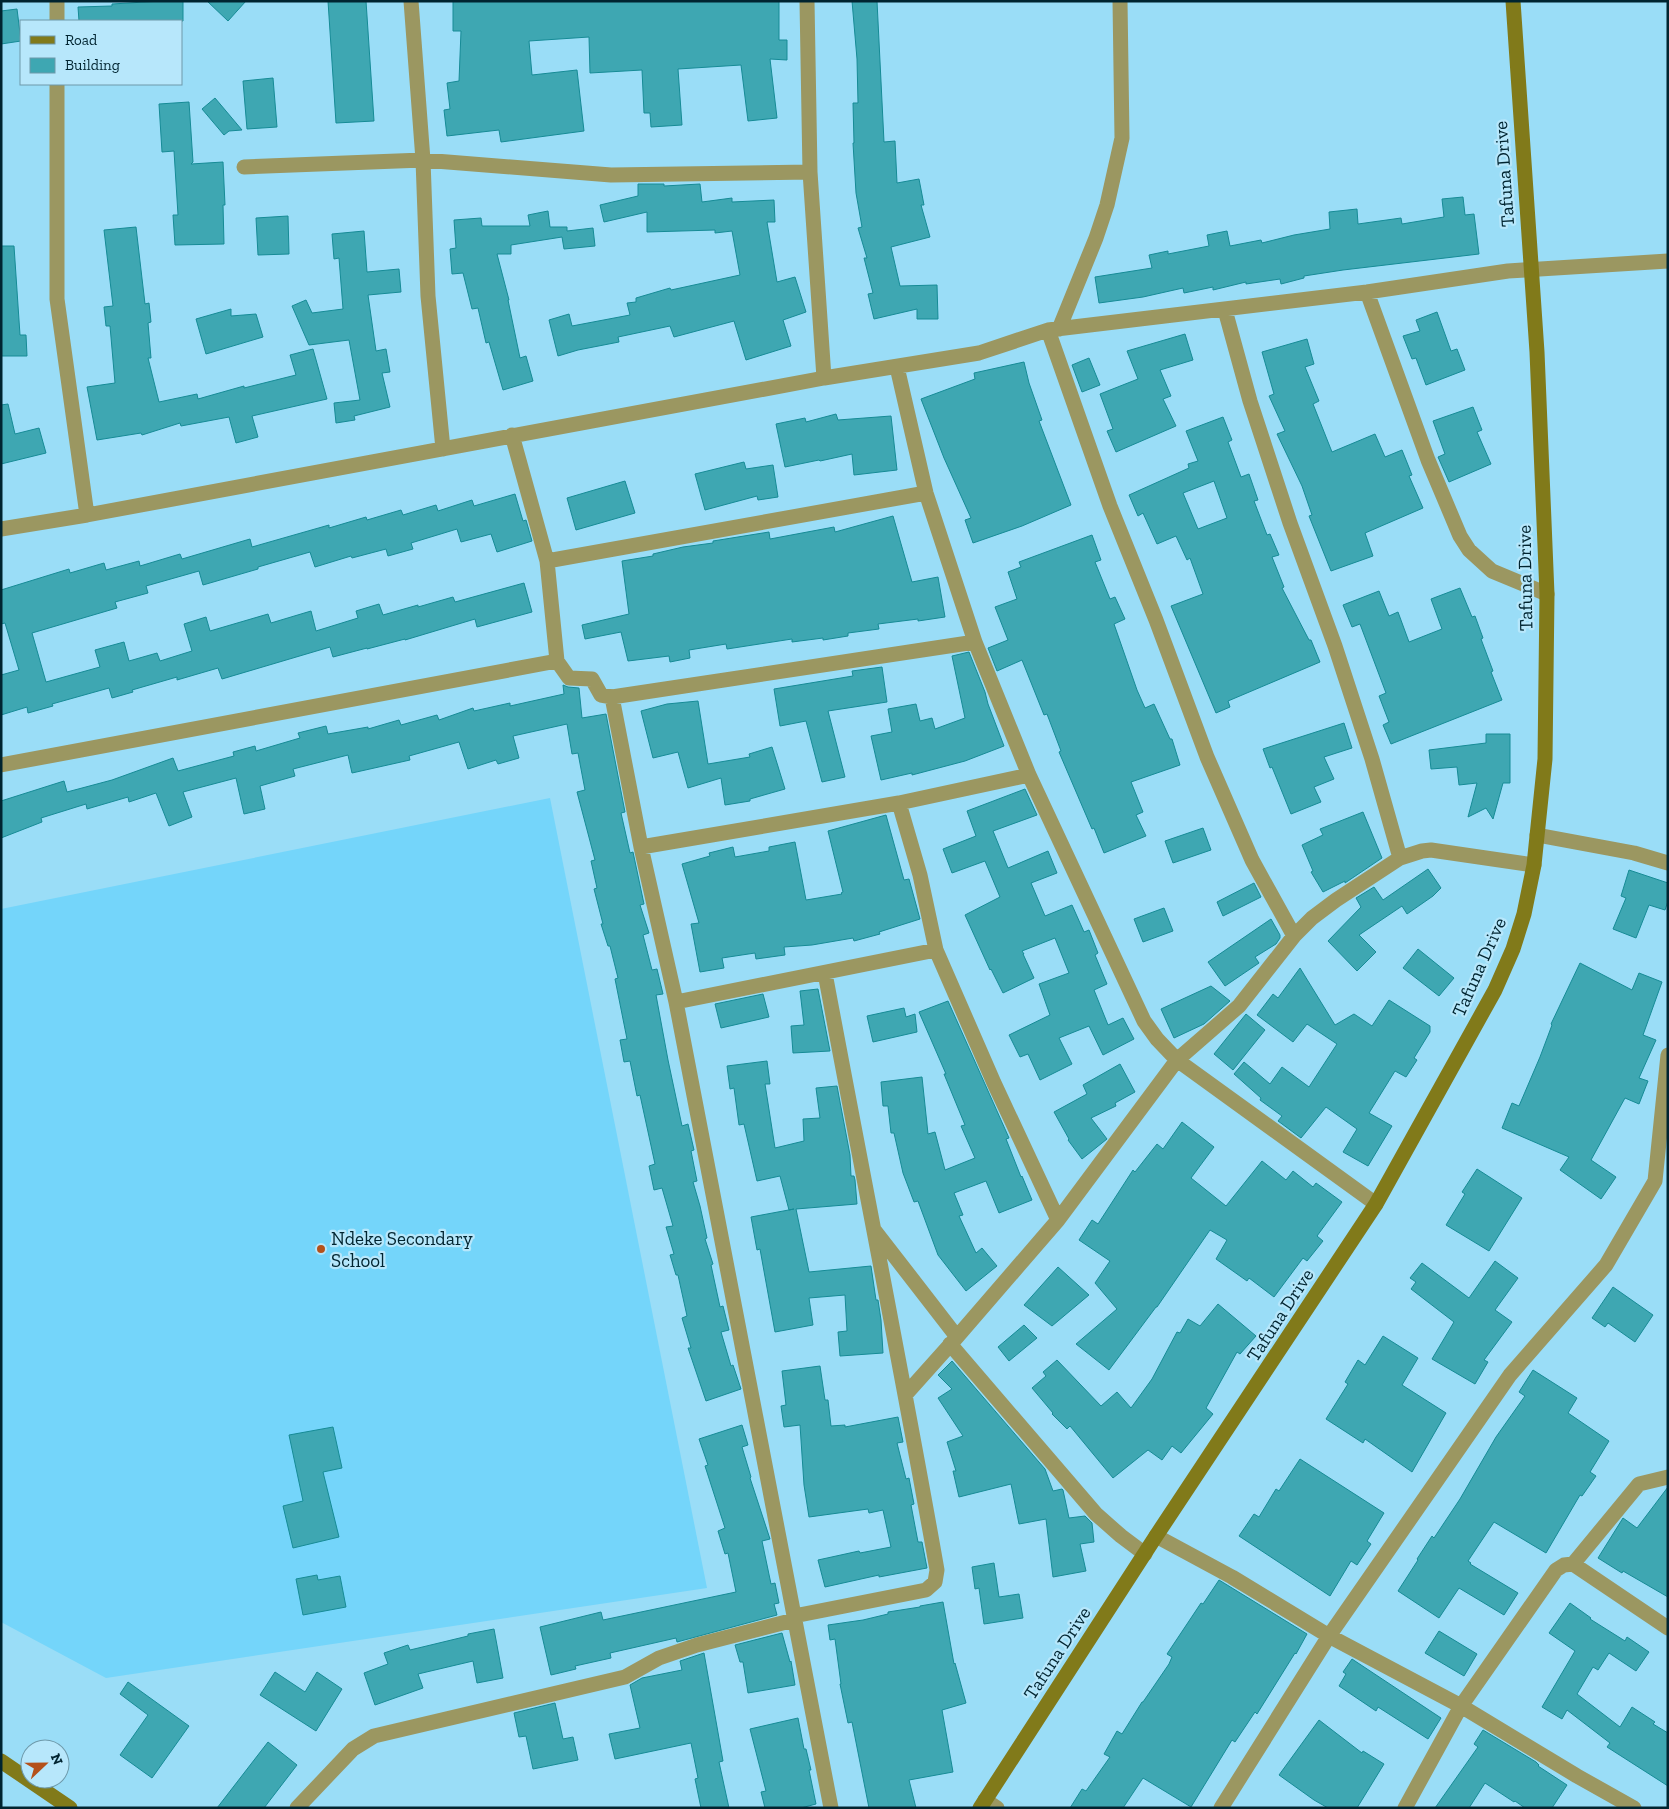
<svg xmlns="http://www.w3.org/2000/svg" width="1669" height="1809" viewBox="0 0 1669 1809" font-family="'Zilla Slab',serif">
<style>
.built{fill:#74d5fa}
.building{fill:#3ea7b2;stroke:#168b96;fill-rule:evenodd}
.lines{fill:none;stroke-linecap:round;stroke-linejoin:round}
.street{stroke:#9b9761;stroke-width:15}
.secondary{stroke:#817a1a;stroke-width:15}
.poi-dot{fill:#b4511a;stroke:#b7e7fb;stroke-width:2}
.labels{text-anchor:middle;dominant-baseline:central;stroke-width:4.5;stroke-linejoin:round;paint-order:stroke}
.street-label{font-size:19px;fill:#002430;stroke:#b7e7fb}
.poi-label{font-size:19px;fill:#002430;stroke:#b7e7fb;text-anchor:start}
</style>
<rect width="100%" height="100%" fill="#9addf7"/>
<path class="built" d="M550,798L707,1588L106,1678L1,1622V909Z"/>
<path class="building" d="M161,1H183V21H79L78,7L112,6V4Z
M207,1H246L228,21Z
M328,1H366L374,121L336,123Z
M453,1H779V40H787V60L770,59L777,118L748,121L741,65L678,69L682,125L651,127L650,113H644L642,70L590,73L589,37L529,41L532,75L577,70L584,131L501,142L499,130L447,136L444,110L450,109L447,83L459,81L461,31H453Z
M852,1H877L884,142L895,141L897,183L919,179L924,205H921L930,237L891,247L900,286L937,285L938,319H917V309L874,319L868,294L873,293L864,258H867L858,228L862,227L856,193L853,143H854L853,103H858L857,59Z
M17,9L21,41L1,44V11Z
M273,78L277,127L247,129L243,81Z
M215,98L242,130L229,131L224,135L202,109Z
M189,102L193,162L191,164L223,162L225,205H223L224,244L175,245L173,215H178L174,151L162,152L159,104Z
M638,184H664V186L700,184L702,202L732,198V202L774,200L775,222H767L777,282L795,277L806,312L783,320L791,346L746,360L734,321L674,337L670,326L618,337L619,342L578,350L558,356L549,320L569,314L572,326L630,315L627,303L636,302V298L670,288L671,290L740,275L732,231L715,233V230L647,232V212L604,222L600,205L638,196Z
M1463,197L1465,215L1474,214L1479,254L1343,270L1304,276V278L1281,284L1280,279L1246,284V282L1213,290V287L1184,293L1183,288L1143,297L1099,303L1095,277L1152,268L1149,255L1168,251V254L1209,246L1207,235L1227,231L1230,246L1261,240L1262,243L1294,235L1330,229L1329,212L1357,209L1358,224L1401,218L1402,224L1444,217L1442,199Z
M548,211L550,227H567V231L593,228L595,246L564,249L562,237L511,245V254H497L509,300H508L520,358L526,356L533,381L503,390L489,342L486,343L478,308L472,309L463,273L452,274L450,249L456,248L454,220L481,218L482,226H530L528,215Z
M288,216L289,254L258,255L256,218Z
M136,227L145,304L149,303L151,322L148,323L151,358H148L159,402L197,394L198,399L244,386V388L296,375L290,355L313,349L327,399L252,416L258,437L236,443L229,417L181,426L180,423L142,435L141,433L97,440L87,387L115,383L110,326H106L104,307L113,306L104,230Z
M364,231L367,272L399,269L401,292L368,295L376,351L386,349L390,372L382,373L390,407L354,416L355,420L336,423L334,403L360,400L349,340L309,345L292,306L306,300L312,313L343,309L339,258L334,259L332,234Z
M1,246H14L20,335H26L27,356H1Z
M231,309V316L256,314L263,337L206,354L196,319Z
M1437,312L1451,351L1457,349L1465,370L1426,385L1416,358L1412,359L1403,336L1420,331L1416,320Z
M1185,334L1193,360L1160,370L1171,396L1163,399L1176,426L1116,452L1107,431L1113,429L1100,394L1138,379L1127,351Z
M1307,339L1314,364L1305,367L1319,401L1313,404L1332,452L1375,434L1385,457L1402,450L1412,475L1409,476L1423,508L1365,533L1373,556L1331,571L1309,516L1312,515L1302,486L1277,434L1285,431L1269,396L1274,394L1262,352Z
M1089,358L1100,385L1082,392L1072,365Z
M1024,362L1029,383L1042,420L1039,421L1071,505L1022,526L973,543L965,520L971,518L944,458L921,399L975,379L974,373Z
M8,404L15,434L39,428L46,453L1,464V405Z
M1473,407L1482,430L1477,432L1491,464L1449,482L1438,457L1445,454L1433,421Z
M836,414L838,420L891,416L897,470L854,475L852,454L820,461L819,460L785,467L776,424L805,418L806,422Z
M1223,417L1232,440L1228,442L1241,477L1249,474L1258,500L1254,501L1267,535L1270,534L1279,555L1272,557L1284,587L1282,588L1309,640H1311L1320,662L1228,701L1230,707L1216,713L1171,606L1203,594L1190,558L1187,560L1176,536L1157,544L1143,513L1138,516L1129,495L1189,468L1188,464L1198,461L1186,431ZM1214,481L1227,518L1198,529L1183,493Z
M744,462L746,469L773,465L778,497L758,500L757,496L705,510L695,474Z
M625,481L635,513L576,530L567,498Z
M515,494L523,521L526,520L532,541L497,552L491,534L461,542L457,529L411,543L413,549L388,556L386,549L352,558L351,556L315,567L310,552L258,567V569L203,585L199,571L146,586L148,593L115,602L117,608L32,633L46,682L100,667L95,650L124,642L129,661L157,653L160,661L192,651L184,624L206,617L210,631L268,614L271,623L311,611L316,631L358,618L356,611L379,604L383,615L418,605V607L453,597L455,602L524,583L532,612L477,627L475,619L405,640V639L367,649V648L333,657L330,647L222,679L218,668L177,680V677L132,690L133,692L112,698L109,688L52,704L53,706L28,713L27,707L1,715V675L19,670L5,623L1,624V590L69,569L70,573L104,563L106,570L139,561L140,566L180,554L182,559L250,539L252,547L329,525V528L366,517L367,520L401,510L403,515L436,505L438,511L472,500L474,506Z
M893,516L912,582L938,577L945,617L918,621V619L878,624L879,629L848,633V636L823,640V638L792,642V639L727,649L726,644L689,650L690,658L670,662L669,656L628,661L621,632L585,639L582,625L629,614L622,561L653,556V554L683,547L713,543V541L769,532L770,539L834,527L835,532Z
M1092,535L1101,560L1095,562L1110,599L1115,597L1125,619L1114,624L1137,690L1145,708L1154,704L1170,739H1172L1180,765L1131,782L1143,812L1136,815L1146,836L1104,853L1094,828L1092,829L1059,752L1061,751L1047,714L1044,715L1022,660L997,671L988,648L1008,640L995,607L1017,599L1008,572L1021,567L1019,562Z
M1460,588L1472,617L1475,616L1483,638L1481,639L1493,671L1491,672L1502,700L1391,744L1383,725L1389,722L1379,696L1386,693L1360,624L1352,627L1343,605L1379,591L1389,616L1398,612L1409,642L1442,629L1431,599Z
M969,652L985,692L988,704L1004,746L965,761L912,775V773L881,780L871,736L892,732L888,709L916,704L920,721L932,718L935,729L965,718L952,656Z
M882,667L887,702L828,711L845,777L822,782L806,721L780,726L774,689L853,676L852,671Z
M563,685L568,687L579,688L582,718L606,714L625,812L621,813L630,853L633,852L644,904L640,905L649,933L643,935L652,970L657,969L663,994L656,995L668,1060L682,1126L688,1124L694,1150L691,1151L697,1181L693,1182L700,1206L707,1238L705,1239L713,1264L711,1265L720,1307L723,1306L729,1330L721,1332L731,1366L733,1365L741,1389L706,1401L688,1348H691L682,1318L687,1316L678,1275H676L670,1255L674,1254L666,1227L673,1226L662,1188L654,1190L649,1166L655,1164L640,1095L637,1096L630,1061L624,1062L620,1040L627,1039L615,979L618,978L610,946H608L601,924H603L594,889L597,888L591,861L595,860L577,792L585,790L578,753L572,754L567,724L513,736L519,758L498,764L496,760L468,769L459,742L409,756L410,760L352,773L348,755L293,769L295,776L260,786L265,809L244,814L236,778L183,792L192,817L169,826L156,793L129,802L128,797L87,809L86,804L41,818L42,822L1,838V801L64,781L67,792L112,780L173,758L178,771L234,756L233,752L255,746L256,751L300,738L298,733L326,726L328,734L368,727V729L399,720L401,725L437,715L439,720L473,708L474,711L510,703V706L564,694Z
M698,701L708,764L750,757L749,754L772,747L785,789L750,799V801L725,805L721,778L688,788L678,752L653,758L641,711L667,704Z
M1344,723L1352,748L1324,757L1334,779L1314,787L1321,802L1291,814L1272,767L1270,768L1263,749Z
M1486,734H1510V783H1503L1493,819L1486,808L1468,817L1477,783L1459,785L1457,767L1431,769L1429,750L1486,743Z
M1025,789L1037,815L993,831L1008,868L1048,851L1057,873L1031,883L1045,916L1072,905L1084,932L1089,930L1098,953L1095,955L1107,984L1094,990L1108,1025L1123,1018L1134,1039L1103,1055L1089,1026L1059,1038L1072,1064L1040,1080L1028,1054L1020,1057L1009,1035L1050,1015L1039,984L1069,973L1055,938L1022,951L1024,954H1023L1034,978L1003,993L991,969L990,970L965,915L1000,897L985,861L952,873L943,849L976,836L967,811Z
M1363,812L1382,858L1345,883V881L1323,892L1311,872L1313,871L1302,845L1323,835L1320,829Z
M886,815L904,880L909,879L920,919L879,932L880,934L854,941L853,938L812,945L784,947L785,955L756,959L755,953L722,958L724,968L700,972L691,924L699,923L682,864L710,856L709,853L733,847L735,857L769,851V847L795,842L806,900L842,894L841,893L843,892L828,831Z
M1203,828L1211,850L1173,863L1165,841Z
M1428,869L1441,888L1433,896L1407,914L1402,906L1359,935L1376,952L1357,971L1328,941L1361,907L1356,898L1374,887L1383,900Z
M1629,870L1668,883V901L1665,910L1649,905L1636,938L1613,929L1626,898L1621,896Z
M1254,883L1261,897L1223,916L1217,902Z
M1164,908L1173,931L1143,942L1134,919Z
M1271,919L1280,935V938L1276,944L1255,957L1259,963L1225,986L1208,962Z
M1418,949L1454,978L1439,996L1403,968Z
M1580,963L1632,990L1639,973L1662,982L1643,1035L1656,1040L1639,1078L1648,1081L1639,1104L1625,1098L1591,1160L1616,1177L1601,1199L1560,1170L1569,1157L1502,1128L1512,1103L1519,1106L1540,1057L1552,1025L1551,1024Z
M1300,968L1335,1025L1354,1014L1372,1026L1389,1000L1430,1026V1032L1414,1058L1417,1060L1406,1077L1395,1071L1369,1113L1392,1126L1368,1166L1343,1152L1357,1129L1326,1107L1301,1138L1278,1121L1282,1116L1260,1100L1261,1098L1234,1074L1244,1062L1270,1084L1282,1067L1309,1087L1337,1044L1307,1024L1293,1042L1257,1015L1273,994L1278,998Z
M1211,986L1230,1001L1204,1024L1174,1038L1161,1009Z
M818,989L830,1051L793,1053L791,1026L804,1025L800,991Z
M763,994L769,1017L721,1028L715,1004Z
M948,1001L1009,1138L1006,1139L1021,1177L1022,1176L1032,1200L999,1213L986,1181L954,1193L963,1215L959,1216L976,1253L982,1248L997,1266L966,1291L938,1255L918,1201L914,1202L903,1173L894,1133H891L888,1106H883L881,1082L922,1077L928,1134L935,1132L945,1170L975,1158L961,1126L965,1125L944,1074H946L919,1012Z
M904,1008L906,1017L915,1014L917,1032L873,1042L867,1016Z
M1246,1014L1265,1030L1233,1070L1214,1054Z
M767,1061L770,1084H765L775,1148L804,1141L803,1119L820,1118L816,1088L837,1086L850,1155L851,1176H854L855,1180L857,1204L796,1209L809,1272L871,1266L876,1300H878L881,1320L883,1353L840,1356L838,1332L847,1331L845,1295L809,1298L813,1325L775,1332L760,1249L757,1250L751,1217L794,1209L789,1210L780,1176L757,1181L744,1124L739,1125L734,1088L730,1089L727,1066Z
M1120,1064L1135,1092L1115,1103L1116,1106L1091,1118L1107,1139L1082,1159L1068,1140L1069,1139L1054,1112L1087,1094L1083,1085Z
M1182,1122L1214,1147L1191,1178L1226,1206L1262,1161L1286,1180L1293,1171L1313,1187L1316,1183L1342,1202L1317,1236L1323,1241L1307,1261L1303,1258L1274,1297L1249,1278L1247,1281L1216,1259L1227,1240L1210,1230L1157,1307H1156L1109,1370L1076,1344L1117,1309L1095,1283L1110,1261L1079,1240L1092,1220L1098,1224L1133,1170L1135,1172L1157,1144L1163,1149Z
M1477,1169L1522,1198L1489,1251L1446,1225L1465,1194L1462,1192Z
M1495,1261L1518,1278L1495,1310L1512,1322L1484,1360L1488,1362L1475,1384L1432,1359L1454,1322L1411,1289L1416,1282L1410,1278L1422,1263L1469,1298Z
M1058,1267L1089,1295L1052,1326L1024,1305Z
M1613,1287L1653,1315L1635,1342L1608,1323L1605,1327L1592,1318Z
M1218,1304L1256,1336L1240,1354L1237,1352L1206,1408L1213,1414L1181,1453L1172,1446L1162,1460L1148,1450L1113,1478L1070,1426L1067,1429L1052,1414L1053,1413L1032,1388L1046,1376L1043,1372L1057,1360L1101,1406L1117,1392L1131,1408L1152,1379L1177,1332L1180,1333L1188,1319L1200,1326Z
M1024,1325L1037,1338L1009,1361L998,1347Z
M1383,1336L1418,1358L1402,1385L1446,1413L1412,1472L1365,1439L1363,1443L1326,1419L1348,1384L1345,1382L1358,1360L1365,1365Z
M952,1361L1045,1469L1053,1491L1062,1489L1063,1490L1069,1518L1085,1516L1092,1523L1094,1542L1080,1544L1086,1571L1053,1577L1046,1519L1019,1524L1011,1484L959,1497L953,1471H956L947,1442L963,1436L938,1398L952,1389L938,1375Z
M820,1366L825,1400H828L831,1426L845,1425V1427L898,1417L903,1442L897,1443L906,1479L909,1478L914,1504L911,1505L918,1542H922L927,1568L879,1577V1575L825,1587L818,1560L859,1551L860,1553L891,1547L883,1510L869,1513L868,1509L809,1517L804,1485L800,1425L784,1427L781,1406L786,1405L782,1371Z
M1533,1370L1577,1398L1568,1413L1609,1441L1590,1472L1596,1476L1582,1496L1580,1495L1546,1553L1494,1522L1468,1561L1471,1563L1470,1564L1518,1593L1504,1615L1459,1588L1439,1618L1398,1591L1418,1560L1417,1559L1432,1536L1434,1538L1460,1499L1496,1437L1525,1396L1519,1392Z
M742,1425L748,1445L742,1447L751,1477L750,1478L770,1539L762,1541L771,1584L775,1583L779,1603L774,1604L777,1615L677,1642L676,1638L610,1653L611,1658L575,1666L576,1669L551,1675L540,1627L601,1612L603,1620L736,1592L728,1553L725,1554L718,1531L725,1528L705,1466L708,1465L699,1439Z
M333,1427L342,1468L323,1472L339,1537L293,1548L283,1506L303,1501L289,1435Z
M1300,1459L1384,1513L1367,1541L1371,1544L1357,1565L1351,1561L1330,1596L1239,1536L1254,1514L1259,1517L1276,1489L1279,1491Z
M1668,1487V1597L1623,1571L1622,1573L1598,1558L1623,1518L1637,1528Z
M994,1563L999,1597L1019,1594L1023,1618L984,1624L979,1588L975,1589L972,1567Z
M317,1575L318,1580L340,1576L346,1607L303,1615L296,1579Z
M1219,1580L1307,1634L1296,1654L1295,1653L1257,1714L1255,1712L1235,1742L1232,1740L1191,1807L1143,1778L1123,1808H1070L1082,1789L1086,1791L1110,1757L1104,1754L1117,1731L1122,1734L1142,1702H1143L1169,1664L1172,1657L1167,1654L1201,1603L1203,1604Z
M943,1602L954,1664L955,1663L966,1703L942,1710L953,1772L909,1780L916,1808H869L852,1722L848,1723L840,1684H841L835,1639L830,1640L828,1625L863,1620L888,1614V1612L920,1607V1606Z
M1570,1603L1591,1618L1590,1619L1625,1641L1627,1637L1649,1652L1636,1671L1609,1653L1598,1670L1593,1667L1577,1694L1620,1727L1632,1707L1655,1722L1653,1724L1668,1733V1786L1607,1747L1610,1743L1567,1710L1562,1719L1542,1707L1575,1651L1549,1633Z
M494,1629L503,1678L477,1683L473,1661L418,1674L423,1688L375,1705L364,1673L388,1664L384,1653L408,1645L410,1650L468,1636V1634Z
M1439,1631L1477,1654L1464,1676L1425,1653Z
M782,1633L790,1662L791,1661L795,1685L748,1693L743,1662H740L735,1645Z
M704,1653L723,1761L719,1762L729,1808H701L695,1779L698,1778L691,1743L615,1759L609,1734L640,1728L630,1685L642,1678L682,1670L680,1661Z
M1352,1659L1441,1718L1428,1739L1378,1707L1376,1711L1339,1686L1346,1674L1343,1672Z
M275,1672L305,1692L317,1672L342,1689L316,1731L260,1695Z
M128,1682L189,1726L152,1778L120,1755L148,1715L120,1694Z
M555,1703L563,1739L573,1737L578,1760L533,1769L526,1736L519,1737L514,1713Z
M798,1718L804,1749H806L811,1770H809L816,1804L801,1808H765L761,1792L766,1791L750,1729Z
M1319,1720L1362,1753L1363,1751L1384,1764L1357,1808H1328L1314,1800L1279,1775Z
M1483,1730L1536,1762L1539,1765L1538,1766L1567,1785L1552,1808H1525L1515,1801L1514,1802L1485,1783L1469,1808H1435L1478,1747L1474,1744Z
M268,1742L297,1765L264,1808H217Z"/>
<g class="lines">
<path class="street" d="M57,1V21
M411,1L423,160L428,296L443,449
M807,1L810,172L824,378
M57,84V299L87,515
M244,167L423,160L611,175L810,172
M1367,292L1428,460L1460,536L1469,550L1492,571L1547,594
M1225,310L1250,401L1290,523L1335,646L1372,759L1400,858
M1059,329L1096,238L1107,205L1122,138L1120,1
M1048,330L1110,506L1156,620L1207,757L1252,860L1294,936
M897,367L926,493L975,642L1029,775L1144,1021L1157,1039L1177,1060L1376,1204
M1,529L87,515L824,378L979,353L1048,330L1367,292L1508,271L1668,261
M547,561L926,493
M557,661L569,678L592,679L601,695L612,697L641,847L676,1002L831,1808
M612,697L975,642
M1,765L557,661L547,561L512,435
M899,803L920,875L936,950L994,1083L1058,1220
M1537,835L1634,853L1668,863
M641,847L899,803L1029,775
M676,1002L936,950
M875,1231L957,1337
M950,1344L1096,1514L1121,1536L1145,1554
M906,1394L957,1337L1058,1220L1177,1060L1239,1006L1294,936L1312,918L1336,900L1400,858L1422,851L1431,850L1534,865
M1156,1536L1232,1577L1329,1636L1461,1706L1577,1776L1634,1808
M1573,1564L1639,1484L1668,1477
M794,1616L926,1590L935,1582L937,1570C902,1371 862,1172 825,973
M985,1800L997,1808
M297,1808L353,1749L374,1736L625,1677L659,1658L697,1645L794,1620
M1221,1808L1329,1636L1510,1375L1606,1265L1655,1181L1668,1055
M1405,1808L1461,1706L1556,1570L1564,1565L1573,1564L1668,1628"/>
<path class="secondary" d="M1,1761L70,1808
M980,1808L1156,1536L1376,1204L1495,990L1513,949L1524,914L1534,865L1545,759L1547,594L1537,352L1513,1"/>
</g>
<circle class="poi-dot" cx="321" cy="1249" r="5"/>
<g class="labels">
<g class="street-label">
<text transform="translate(1504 174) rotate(-94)">Tafuna Drive</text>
<text transform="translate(1525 578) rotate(-91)">Tafuna Drive</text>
<text transform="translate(1479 967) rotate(-66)">Tafuna Drive</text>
<text transform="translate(1280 1315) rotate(-57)">Tafuna Drive</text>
<text transform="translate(1057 1653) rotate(-57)">Tafuna Drive</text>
</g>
<g class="poi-label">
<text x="331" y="1238">Ndeke Secondary<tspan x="331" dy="22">School</tspan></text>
</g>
</g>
<rect width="1669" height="1809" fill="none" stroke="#002430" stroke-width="5"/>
<rect x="20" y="20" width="162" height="65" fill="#b7e7fb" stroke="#6e99aa"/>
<rect x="30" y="36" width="25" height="8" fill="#817a1a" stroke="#6e99aa"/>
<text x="65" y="45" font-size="15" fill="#002430">Road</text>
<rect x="30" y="58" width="25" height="15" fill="#3ea7b2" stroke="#6e99aa"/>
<text x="65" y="70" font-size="15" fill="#002430">Building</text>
<g transform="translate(45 1764) rotate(68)"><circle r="24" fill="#b7e7fb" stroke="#6e99aa"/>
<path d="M0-4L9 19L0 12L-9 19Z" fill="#b4511a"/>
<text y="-8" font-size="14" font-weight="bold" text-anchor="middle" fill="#002430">N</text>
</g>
</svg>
